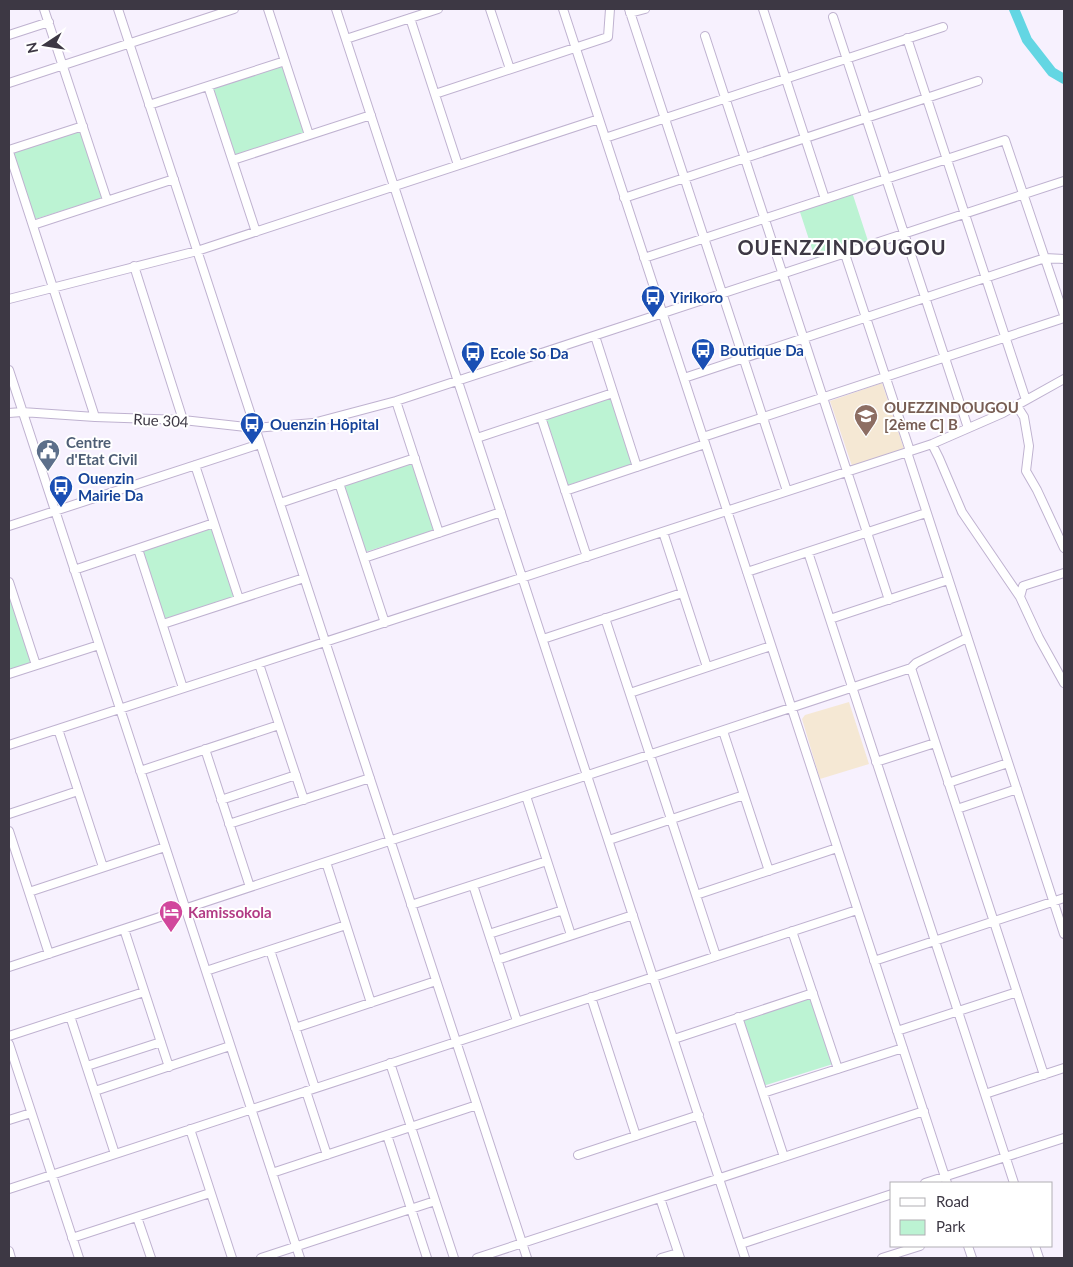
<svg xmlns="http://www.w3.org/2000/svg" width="1073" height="1267" viewBox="0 0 1073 1267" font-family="Lato,sans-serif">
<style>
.education{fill:#f5e8d4}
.green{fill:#bcf3d3}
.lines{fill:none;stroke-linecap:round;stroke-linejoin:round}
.river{stroke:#63d6e3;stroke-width:10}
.minor-casing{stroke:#bfb2d0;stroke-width:10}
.minor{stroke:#fff;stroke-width:8}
.labels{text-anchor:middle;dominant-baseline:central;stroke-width:4;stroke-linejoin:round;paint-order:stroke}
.transit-label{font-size:15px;font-weight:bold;fill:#164399;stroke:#fff;text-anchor:start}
.education-label{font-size:15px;font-weight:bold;fill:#785e54;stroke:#fff;text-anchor:start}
.street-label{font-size:15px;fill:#3d3844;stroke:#fff}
.service-label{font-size:15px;font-weight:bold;fill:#4e5e75;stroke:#fff;text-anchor:start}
.hotel-label{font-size:15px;font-weight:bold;fill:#b23c85;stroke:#fff;text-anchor:start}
.district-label{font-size:20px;font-weight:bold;letter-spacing:1px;fill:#3d3844;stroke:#fff}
</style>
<rect width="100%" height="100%" fill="#f7f1fe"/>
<path class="education" d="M882,383L904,449L852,466L830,401Z
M849,702L869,764L820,779L802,719L805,715Z"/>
<path class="green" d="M283,66L304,134L234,157L212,88Z
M81,129L103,198L32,220L11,152Z
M852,192L869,244L816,261L799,209Z
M613,395L635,464L565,486L543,418Z
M413,461L435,530L365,552L343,484Z
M213,528L234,597L164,619L142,551Z
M11,594L33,662L9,670V595Z
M812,995L833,1064L763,1086L741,1018Z"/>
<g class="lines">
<path class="river" d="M1014,9L1027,40L1052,72L1064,79"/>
<g class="minor-casing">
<path id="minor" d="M44,9L107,200
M118,9L527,1258
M268,9L309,135
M336,9L745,1258
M490,9L510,69
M563,9L947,1183
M629,9L787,491
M763,9L825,199
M630,13L645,9
M833,17L968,428
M410,18L458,165
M9,35L49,22
M705,36L889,600
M907,38L1026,400
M346,39L438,9
M9,83L234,9
M208,86L256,232
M435,94L608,37L610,9
M149,105L285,61
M605,138L943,27
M9,150L83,126
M9,152L95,417
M233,160L371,115
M624,198L978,81
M33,225L174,179
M845,254L910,451
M644,258L1005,140L1064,315
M134,266L183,420
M9,299L197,251L599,119
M595,336L637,467
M9,370L300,1258
M684,378L1045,258L1064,259
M396,401L439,533
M1017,406L1024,417L1029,446L1026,471L1037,490L1064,548
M9,413L22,412L95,417L183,420L255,428L313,423L396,401L1064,181
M541,417L587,557
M703,437L1064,318
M477,438L613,393
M932,444L939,458L962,512L1020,597L1039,638L1064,683
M907,452L1064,934
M195,465L239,599
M339,483L385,623
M565,491L705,444
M280,503L415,458
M9,526L260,444
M663,532L707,667
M138,549L183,688
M808,552L1014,1183
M364,558L501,512
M74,570L214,523
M747,572L926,513
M9,582L36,665
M1020,597L1023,586L1064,573
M605,618L716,956
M830,619L948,580
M163,624L304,578
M543,639L682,593
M259,664L304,800
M911,668L1044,1075
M9,674L99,645
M630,693L771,646
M58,729L103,867
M723,731L769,871
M9,745L932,444L1003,413L1064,379
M205,749L250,887
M876,762L935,743
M140,771L279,725
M948,783L1008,763
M526,796L571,935
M221,800L296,775
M957,809L1017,789
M9,814L78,791
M229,824L370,778
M9,831L49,954
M609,840L744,795
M326,862L371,1003
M473,885L517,1021
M29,892L165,847
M696,895L837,848
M411,905L547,861
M124,929L169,1067
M792,931L838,1069
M489,934L563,910
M270,950L315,1088
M497,960L633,915
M874,961L1064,898
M9,967L911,668L916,663L967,638
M206,971L346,925
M591,997L636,1136
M70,1016L115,1154
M738,1017L784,1157
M295,1028L436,981
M897,1031L1017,992
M9,1036L144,992
M674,1039L813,993
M9,1044L79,1258
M390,1063L454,1258
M87,1066L161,1042
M95,1091L230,1046
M306,1091L327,1155
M763,1093L903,1048
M985,1094L1064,1068
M9,1120L31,1113
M190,1129L232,1258
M387,1135L427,1258
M578,1155L699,1115
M272,1173L477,1105
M925,1183L1064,1138
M9,1189L857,910
M660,1198L680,1258
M137,1217L151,1258
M72,1238L210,1193
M741,1244L892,1194
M968,1246L972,1258
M1035,1246L1039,1258
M9,1251L11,1258
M261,1258L435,1201
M477,1258L924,1111
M661,1258L678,1253
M882,1258L920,1246"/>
</g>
<use href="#minor" class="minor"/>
</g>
<defs>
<g id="bus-pin" transform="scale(1.25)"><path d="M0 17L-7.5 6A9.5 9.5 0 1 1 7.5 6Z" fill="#1a4fb4" stroke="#fff"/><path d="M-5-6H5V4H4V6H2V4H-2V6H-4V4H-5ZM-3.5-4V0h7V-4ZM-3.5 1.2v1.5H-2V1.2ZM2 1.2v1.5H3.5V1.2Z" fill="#fff"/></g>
<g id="school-pin" transform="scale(1.25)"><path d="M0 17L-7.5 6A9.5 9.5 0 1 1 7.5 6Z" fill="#8d6e63" stroke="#fff"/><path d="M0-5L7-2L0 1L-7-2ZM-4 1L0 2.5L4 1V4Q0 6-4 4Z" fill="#fff"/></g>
<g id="civic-pin" transform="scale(1.25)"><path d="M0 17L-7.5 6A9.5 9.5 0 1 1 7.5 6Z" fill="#5c6f8a" stroke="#fff"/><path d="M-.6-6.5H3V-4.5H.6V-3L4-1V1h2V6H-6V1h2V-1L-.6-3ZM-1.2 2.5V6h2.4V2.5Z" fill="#fff"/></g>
<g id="hotel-pin" transform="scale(1.25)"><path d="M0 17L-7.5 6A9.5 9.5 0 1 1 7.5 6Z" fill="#d1479c" stroke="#fff"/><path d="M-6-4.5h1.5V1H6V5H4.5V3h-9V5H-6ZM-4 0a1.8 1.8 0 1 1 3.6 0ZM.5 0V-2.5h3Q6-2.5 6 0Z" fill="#fff"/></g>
</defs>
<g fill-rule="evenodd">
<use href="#bus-pin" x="653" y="297"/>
<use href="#bus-pin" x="703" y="350"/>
<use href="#bus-pin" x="473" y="353"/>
<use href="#school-pin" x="866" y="416"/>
<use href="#bus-pin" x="252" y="424"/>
<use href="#civic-pin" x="48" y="451"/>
<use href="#bus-pin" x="61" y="487"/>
<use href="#hotel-pin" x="171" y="912"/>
</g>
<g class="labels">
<g class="transit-label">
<text x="670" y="297">Yirikoro</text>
<text x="720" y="350">Boutique Da</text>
<text x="490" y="353">Ecole So Da</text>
<text x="270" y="424">Ouenzin Hôpital</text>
<text x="78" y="478">Ouenzin<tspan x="78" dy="17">Mairie Da</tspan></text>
</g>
<g class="education-label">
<text x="884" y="407">OUEZZINDOUGOU<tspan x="884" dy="17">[2ème C] B</tspan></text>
</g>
<g class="street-label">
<text transform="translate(161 420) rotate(3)">Rue 304</text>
</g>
<g class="service-label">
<text x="66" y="442">Centre<tspan x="66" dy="17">d'Etat Civil</tspan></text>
</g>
<g class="hotel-label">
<text x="188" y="912">Kamissokola</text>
</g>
<g class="district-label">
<text x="842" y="247">OUENZZINDOUGOU</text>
</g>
</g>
<rect width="1073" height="1267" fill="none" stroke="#3d3844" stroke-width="20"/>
<rect x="890" y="1182" width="162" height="65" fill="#ffffff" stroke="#b1afb4"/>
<rect x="900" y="1198" width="25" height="8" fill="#ffffff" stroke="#b1afb4"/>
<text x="936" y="1207" font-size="15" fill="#3d3844">Road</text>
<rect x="900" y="1220" width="25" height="15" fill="#bcf3d3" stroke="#b1afb4"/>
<text x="936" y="1232" font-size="15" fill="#3d3844">Park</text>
<g transform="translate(45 45) rotate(258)" stroke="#ffffff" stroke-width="4" paint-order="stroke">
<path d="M0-4L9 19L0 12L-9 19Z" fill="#3d3844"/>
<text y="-8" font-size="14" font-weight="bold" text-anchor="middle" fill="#3d3844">N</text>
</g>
</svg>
